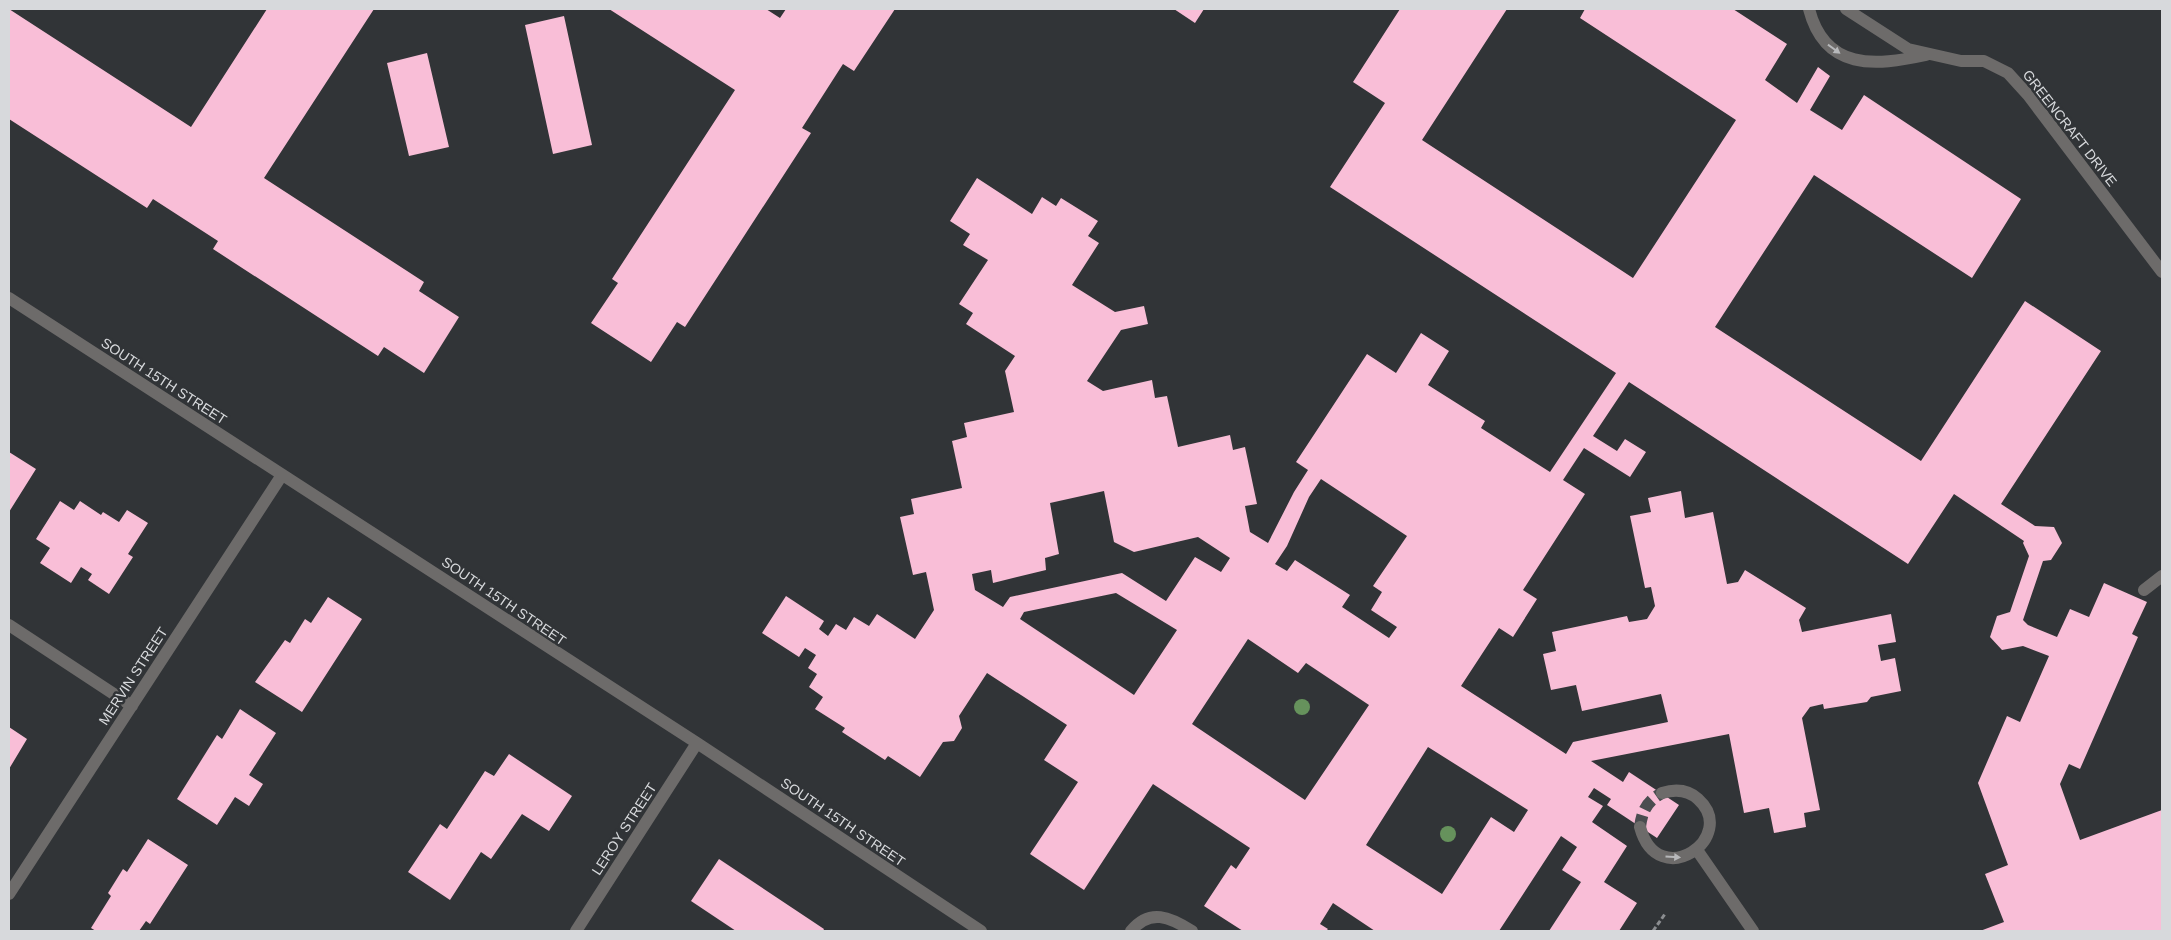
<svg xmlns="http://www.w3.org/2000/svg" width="2171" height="940" viewBox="0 0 2171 940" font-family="Arial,sans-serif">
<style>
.building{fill:#f9bed7;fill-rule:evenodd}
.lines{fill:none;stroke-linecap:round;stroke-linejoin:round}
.minor-tunnel{stroke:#4a4d50;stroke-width:12;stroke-dasharray:12 6;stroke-linecap:butt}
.path{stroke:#8b8d90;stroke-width:3;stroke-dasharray:5 2.5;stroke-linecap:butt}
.minor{stroke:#6d6b6a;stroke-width:12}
.tree{fill:#66925c}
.oneway{fill:#b7b8ba}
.labels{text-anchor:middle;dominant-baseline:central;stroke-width:5;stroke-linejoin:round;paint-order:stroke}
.street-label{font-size:14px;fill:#d7d9dc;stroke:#313437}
</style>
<rect width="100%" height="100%" fill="#313437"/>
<path class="building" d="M9,9L191,127L267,9H374L264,178L424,282L419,291L459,317L424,373L384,347L378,356L213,249L218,241L153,199L147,208L9,119Z
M609,9H766L780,18L786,9H895L854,71L843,64L802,128L811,133L685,327L677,322L651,362L591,323L618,283L612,279L735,90Z
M1174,9H1204L1195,23Z
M1400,9H1507L1422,140L1633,278L1736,120L1580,18L1585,9H1733L1787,44L1765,80L1797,103L1818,67L1830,76L1810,110L1842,130L1864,95L2021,199L1972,278L1814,175L1715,327L1921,461L2025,301L2101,351L2001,504L2035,526L2054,527L2062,543L2051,560L2043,561L2023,620L2028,625L2057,637L2070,609L2089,617L2104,583L2147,602L2132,634L2138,637L2080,769L2069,764L2060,784L2080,840L2162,810V931H1980L2004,922L1985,874L2008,865L1978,783L2007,716L2020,722L2049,656L2023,646L2002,650L1990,637L1997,616L2010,612L2029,556L2023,543L2024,541L1954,494L1908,564L1629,382L1593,436L1617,451L1625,439L1646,452L1630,477L1584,448L1563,480L1585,494L1523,590L1537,599L1513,637L1499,628L1461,686L1566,754L1573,742L1668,722L1661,694L1582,711L1576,685L1551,690L1543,654L1556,651L1552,632L1627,616L1629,622L1647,619L1655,606L1651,587L1645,588L1630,516L1651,512L1648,498L1681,491L1685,518L1713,512L1727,584L1738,582L1745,570L1806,608L1799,620L1802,632L1891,614L1896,642L1878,645L1881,661L1895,658L1901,691L1871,697L1867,702L1824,709L1823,704L1810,707L1802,718L1820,810L1804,813L1806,827L1774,833L1769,808L1744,813L1729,734L1591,761L1623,782L1629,772L1679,805L1657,838L1607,805L1611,799L1594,788L1588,797L1603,806L1592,822L1627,846L1604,882L1637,903L1619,931H1549L1581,882L1562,870L1577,847L1561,836L1499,931H1375L1333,903L1320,924L1328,929L1326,931H1243L1204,906L1231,865L1236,869L1250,848L1153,784L1084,890L1030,854L1078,782L1044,760L1067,725L987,673L959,716L962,728L954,741L943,742L920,777L888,756L885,760L842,732L845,728L815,709L823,697L809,687L817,674L808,668L816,655L805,648L799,657L762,633L786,596L824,621L819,629L828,636L836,624L846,630L854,617L869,626L877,614L915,639L934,610L926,572L913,575L900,517L914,514L911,499L962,488L952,441L967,437L964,423L1014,412L1005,371L1015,356L966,324L973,313L959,304L988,260L963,245L970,234L950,221L977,178L1032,214L1042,197L1056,206L1061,198L1098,221L1088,236L1099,243L1072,285L1115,312L1144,306L1148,324L1121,330L1087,381L1103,391L1152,380L1155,398L1167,396L1178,447L1230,435L1233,450L1245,447L1257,504L1245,506L1250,532L1268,543L1294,492L1308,470L1296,462L1367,354L1396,373L1421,333L1449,351L1428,385L1485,421L1481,428L1550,472L1616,373L1330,187L1385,103L1353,82ZM1321,479L1407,536L1373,586L1382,592L1371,610L1397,627L1389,638L1342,607L1350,595L1295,560L1287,571L1275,564L1287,546L1309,497ZM1104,491L1114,542L1134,552L1198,537L1230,558L1221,572L1195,557L1166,601L1122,573L1010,597L1003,607L975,590L972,574L991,570L993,583L1046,570L1045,558L1059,554L1050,503ZM1116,593L1177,630L1134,695L1020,619L1024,612ZM1248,639L1298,673L1306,663L1369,705L1305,800L1192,724ZM1428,747L1528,810L1514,832L1491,817L1442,894L1366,845Z
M564,16L592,145L553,154L525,25Z
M427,53L449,147L409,156L387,63Z
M9,452L36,469L9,512Z
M60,501L74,510L80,501L101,515L103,512L119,522L127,510L148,523L128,554L133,557L109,594L88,580L92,574L81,567L71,583L40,563L50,548L36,539Z
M328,597L362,619L302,712L255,682L285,640L290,643L305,619L311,623Z
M240,709L276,733L249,775L263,784L249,806L235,797L217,825L177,799L217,735L222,739Z
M9,727L27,739L9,769Z
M509,754L572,796L549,831L522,814L491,859L481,852L450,900L408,872L440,824L447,829L485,771L494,776Z
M148,839L188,865L150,924L146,921L139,931H96L91,928L111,896L108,893L123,869L127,872Z
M719,859L824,929L823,931H736L691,901Z"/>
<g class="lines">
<path class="minor-tunnel" d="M1640,827C1642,811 1647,801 1662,793"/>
<path class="path" d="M1653,931L1665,914"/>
<path class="minor" d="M1809,9C1825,71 1875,66 1926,55
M1846,9L1908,49L1961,61H1984L2008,73L2028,95L2162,272
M9,298L697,743L981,931
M2144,590L2162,576
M9,625L132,706
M1640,827C1658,894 1740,837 1698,799C1687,789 1675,789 1662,793
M1697,850L1753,931
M9,894L282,475
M576,931L697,743
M1131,931C1150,908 1170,917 1192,931"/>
</g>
<g class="tree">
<circle cx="1302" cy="707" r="8"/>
<circle cx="1448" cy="834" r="8"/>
</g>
<defs><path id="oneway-solid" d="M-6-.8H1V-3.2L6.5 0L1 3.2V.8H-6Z" transform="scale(1.25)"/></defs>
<g class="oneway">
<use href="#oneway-solid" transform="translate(1834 49) rotate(36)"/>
<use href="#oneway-solid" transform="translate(1673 857) rotate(3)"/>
</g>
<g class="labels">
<g class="street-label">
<text transform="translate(2070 128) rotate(52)">GREENCRAFT DRIVE</text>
<text transform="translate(164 381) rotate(33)">SOUTH 15TH STREET</text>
<text transform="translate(504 601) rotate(34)">SOUTH 15TH STREET</text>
<text transform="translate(133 676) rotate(-57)">MERVIN STREET</text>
<text transform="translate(843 822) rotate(34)">SOUTH 15TH STREET</text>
<text transform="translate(624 829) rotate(-57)">LEROY STREET</text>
</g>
</g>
<rect width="2171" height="940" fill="none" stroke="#d7d9dc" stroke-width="20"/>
</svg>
